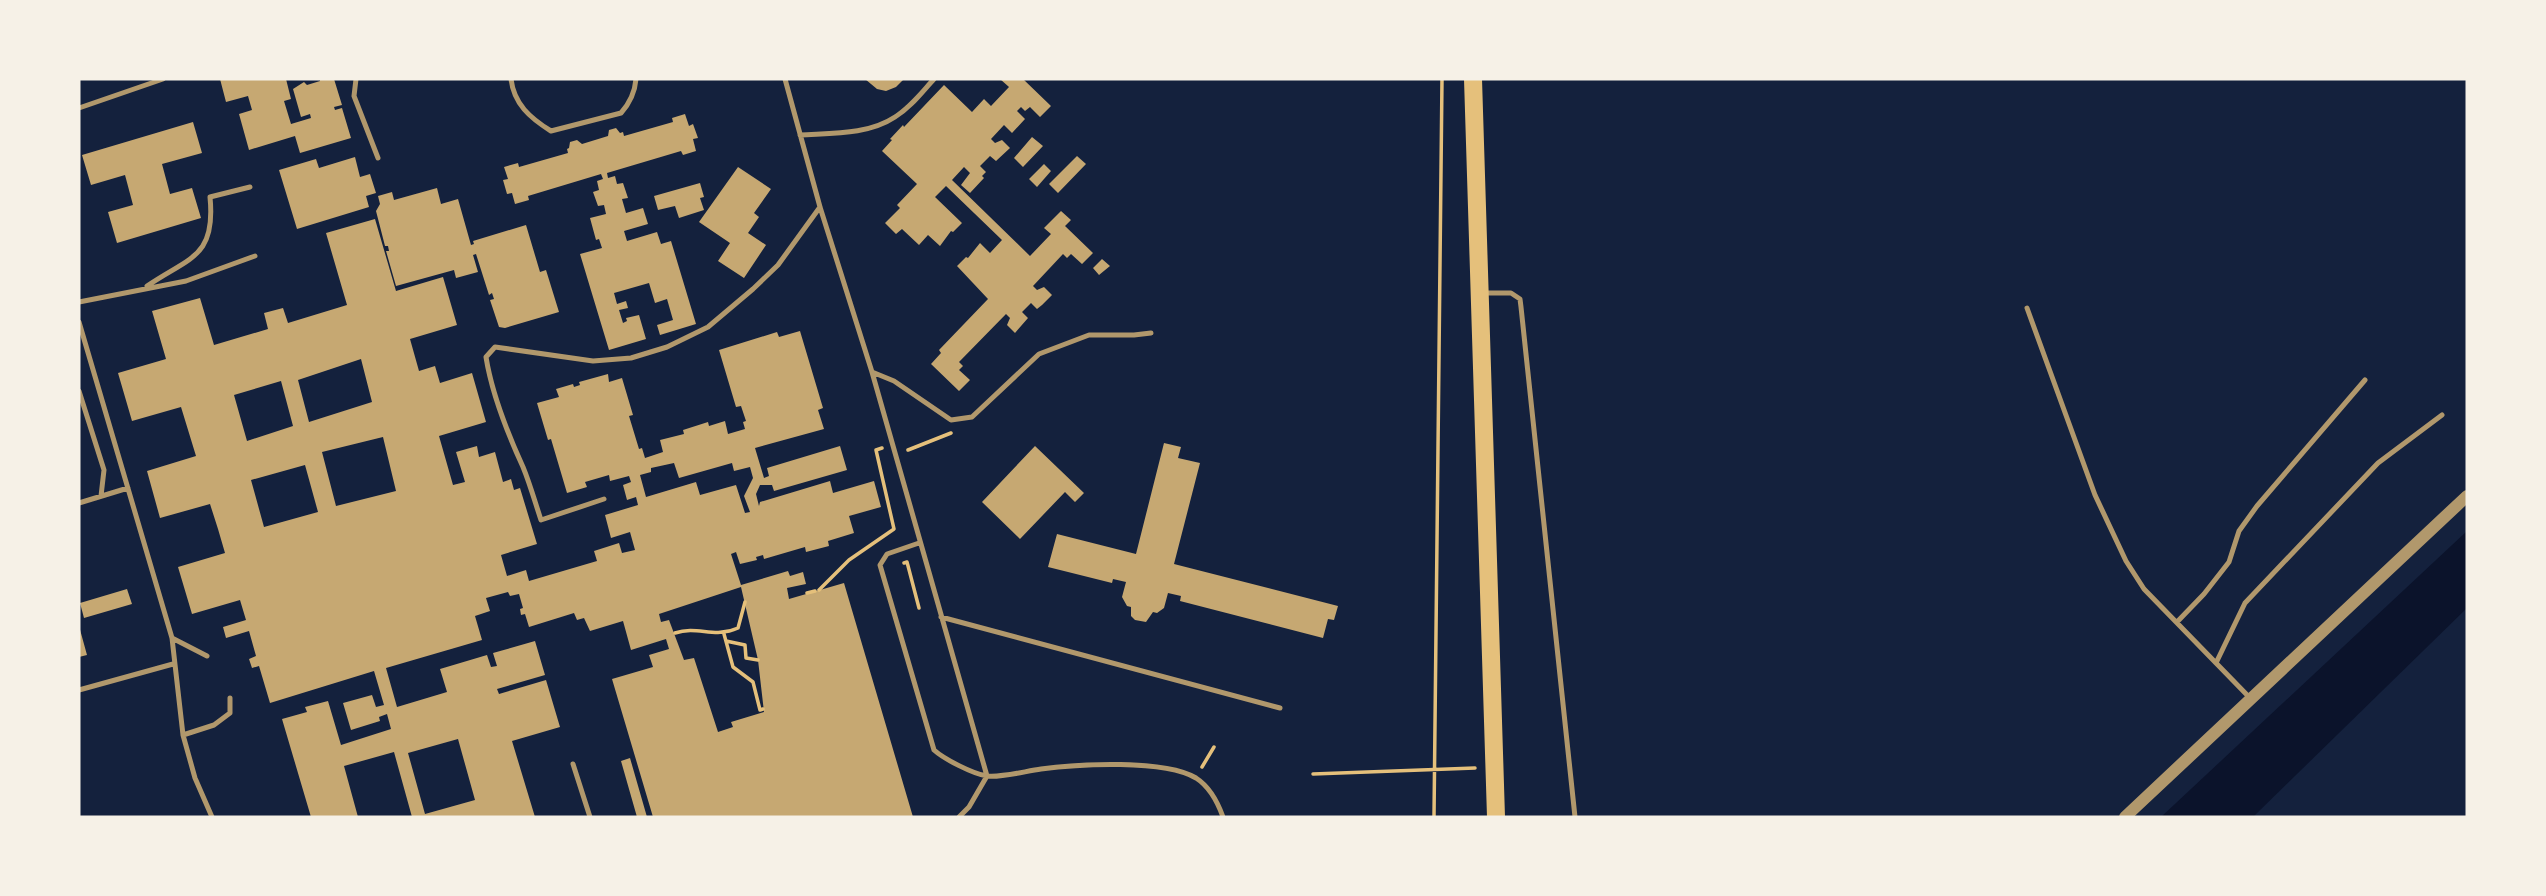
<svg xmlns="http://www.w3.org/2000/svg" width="2546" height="896" viewBox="0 0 2546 896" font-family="'Alegreya Sans',sans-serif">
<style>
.water{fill:#0b132b}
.building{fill:#c6a872;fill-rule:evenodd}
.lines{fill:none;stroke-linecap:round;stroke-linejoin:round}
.path{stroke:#e5c07b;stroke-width:3.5}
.service{stroke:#b1986c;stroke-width:5}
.tertiary{stroke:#b1986c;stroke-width:12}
.trunk{stroke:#e5c07b;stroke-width:18}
</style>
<rect width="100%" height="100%" fill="#14213d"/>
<path class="water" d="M2467,531V608L2253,817H2161Z"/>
<path class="building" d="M220,79H286L291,99L284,101L291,124L311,118L310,114L301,117L293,89L304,82L307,85L320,81V79H334L342,105L334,107L335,110L342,108L351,138L300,153L295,136L249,150L239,114L252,110L248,96L226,102Z
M865,79H904L896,87L886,91L877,89Z
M1000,79H1023L1051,106L1040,117L1030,107L1025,111L1021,107L1017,111L1025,119L1012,133L1004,125L991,139L995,143L1002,140L1010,148L996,161L990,156L980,166L986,172L982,176L984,178L970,193L961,185L970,173L964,167L952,180L1030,256L1051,234L1044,228L1061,211L1071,220L1065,226L1093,253L1082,264L1071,254L1067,258L1063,254L1033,286L1037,290L1044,287L1052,295L1042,305L1037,309L1031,303L1022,312L1028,318L1015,333L1007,325L1010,318L1006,314L959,362L963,366L959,370L970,380L959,391L931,364L941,353L939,350L988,299L957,266L966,257L968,258L980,243L990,253L1002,240L946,186L935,197L962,223L953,232L951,231L940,246L928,235L919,245L902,229L896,234L885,223L900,208L897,205L917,184L882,151L892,140L890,139L903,125L904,127L944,85L972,112L984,99L991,106L1009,87Z
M685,114L689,126L693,124L698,138L693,139L696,151L683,155L681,151L607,173L608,178L615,176L617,184L623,183L628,198L622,199L626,213L643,208L648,224L624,231L627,241L657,232L661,244L671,241L696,324L660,335L657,325L673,320L667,299L655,303L649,283L614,293L617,304L626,301L628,308L619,310L623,323L627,321L626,318L639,315L646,339L609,350L580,254L602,248L599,239L596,240L590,218L606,214L604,205L598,206L593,192L599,190L597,181L603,179L601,174L528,196L529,200L515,204L512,193L507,194L503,180L508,179L504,167L518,163L519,167L568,153L567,149L569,148L570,142L577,140L582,144L608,136L609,130L616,128L620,133L623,132L624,136L673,122L672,118Z
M193,122L202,153L162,164L170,194L192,188L201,218L117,243L108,212L133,205L125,175L91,185L82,155Z
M1032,137L1043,146L1023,167L1014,158Z
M1077,156L1086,164L1058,193L1049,184Z
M355,157L360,177L370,174L376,193L366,196L369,207L297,229L279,170L316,159L319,168Z
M1044,164L1051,171L1037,187L1029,179Z
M738,167L771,189L754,213L759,217L748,233L766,245L744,278L718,261L730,243L699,222Z
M700,183L704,197L700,198L704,210L679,218L675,206L658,210L654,196Z
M437,188L441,204L458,199L471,245L474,244L473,241L526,225L540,272L546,270L559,312L505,328L499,327L490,300L494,299L492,293L489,295L476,254L473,255L478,272L456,278L454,270L396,286L386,251H389L388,246H385L376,211L380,204L378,196L392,192L394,200Z
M375,219L396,291L443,277L457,325L410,339L419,371L435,366L440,383L472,373L486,422L439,436L453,485L465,482L456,452L477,446L479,457L495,452L503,482L511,479L514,490L520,488L537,544L501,555L507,576L526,570L529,581L597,561L594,551L619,543L622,553L635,550L630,532L611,538L605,515L638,505L636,497L627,500L623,485L631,482L629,476L610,481L609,475L585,482L587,487L567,493L551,439L548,440L537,403L559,397L556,389L573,384L574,387L580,385L579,382L608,374L609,382L622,378L633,415L629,416L639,449L642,448L645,458L663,452L660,440L684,434L683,430L708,422L709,426L725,421L728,434L745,429L743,422L746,421L741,406L736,407L719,350L777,332L779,337L800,331L823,408L818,410L824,429L755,448L764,478L769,476L767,468L840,446L847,470L774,491L772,485H760L756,494L759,506L760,502L830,481L833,493L874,481L881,507L849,516L854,533L828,541L829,546L806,552L805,547L764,559L763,555L756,557L757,560L740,564L736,552L731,554L741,585L788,571L790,576L803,572L806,584L787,588L789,599L844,583L913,817H653L612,679L653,667L649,655L669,649L666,639L631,650L623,621L590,631L584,618L577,620L574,613L529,627L525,614L521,615L520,609L523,608L519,594L510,596L508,592L486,598L490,611L475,616L482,640L386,668L397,707L447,692L440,669L487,655L491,667L497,666L493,653L535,641L545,675L497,689L499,694L546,680L560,727L512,741L535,817H412L394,752L344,766L358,817H311L282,719L307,712L305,707L328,701L341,745L391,729L387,714L379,717L380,721L351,730L343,703L372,695L376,707L384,705L374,671L270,703L259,666L252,668L249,659L256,656L249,631L226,638L223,627L246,620L240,600L192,614L178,567L225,553L218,529L210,504L160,518L147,471L196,456L181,407L132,421L118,373L166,359L152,311L200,298L214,345L268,329L264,313L283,308L288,323L347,305L326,233ZM361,359L372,402L309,422L298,380ZM281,381L293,426L247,441L234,395ZM383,437L396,491L336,506L322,452ZM674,463L679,478L732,463L734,471L750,467L753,478L744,496L750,512L745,513L736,485L700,495L696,482L646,497L640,475L651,472V468ZM305,465L318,512L264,527L251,480ZM741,587L758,660L764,712L731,722L733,727L718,732L694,658L684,660L669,620L661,622L659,614ZM458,739L475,800L425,814L408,753Z
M1102,259L1110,266L1099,275L1093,268Z
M1164,443L1181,447L1178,458L1200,463L1174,564L1338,606L1334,620L1328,619L1323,638L1180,601L1181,596L1168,593L1164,608L1157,613L1153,612L1146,622L1135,620L1131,616V607L1127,606L1122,597L1126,582L1113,579L1112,583L1048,567L1057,534L1136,554Z
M1035,446L1084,493L1075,502L1065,492L1020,539L982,502Z
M127,589L132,604L84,618L80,603Z
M79,626L87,655L79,657Z
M630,758L647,817H637L621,761Z"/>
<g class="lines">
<path class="path" d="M908,450L951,433
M904,563L907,562L919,608
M819,590L849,560L894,529L876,450L882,448
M807,593L815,591
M675,633C698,625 714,639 738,628L745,602
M724,634L733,667L753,682L760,710L763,709
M726,641L745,645L746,658L758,660
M1202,767L1214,747
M1313,774L1475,768
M1434,817L1442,79"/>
<path class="service" d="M356,79L354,96L378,158
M511,79C514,104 530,118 551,131L621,113C629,104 635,91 636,79
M785,79L820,207L872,372L987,776L969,807L959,817
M79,108L163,79
M800,135C831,133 868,135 895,117C911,107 922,92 934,79
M147,286C189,257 216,258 210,197L250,187
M1483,293H1511L1520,299L1521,307L1575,817
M79,302L186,281L255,256
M2027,308L2095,495L2126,561L2144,589L2251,699
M79,322L172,638L183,735L195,778L212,817
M872,372L894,381L951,420L972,417L1039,354L1089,335H1134L1151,333
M79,391L104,470L101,496
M604,499L541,520C535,502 530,484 523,467C507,432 492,395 486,357L495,347L593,361L631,358L667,347L708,327L753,289L778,265L820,207
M79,503L128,488
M919,543L887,554L880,565L934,750C944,759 973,774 987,776C1001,778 1026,771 1041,769C1078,764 1164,759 1196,778C1210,787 1218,803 1223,817
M941,617L1280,708
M2177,622L2204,594L2229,562L2239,531L2257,506L2365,380
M172,638L207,656
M2216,663L2245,603L2378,463L2442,415
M79,690L173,664
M183,735L214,725L230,713V698
M573,764L590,817"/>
<path class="tertiary" d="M2125,817L2467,496"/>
<path class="trunk" d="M1473,79L1496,817"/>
</g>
<rect width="2546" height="896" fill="none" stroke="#f6f1e7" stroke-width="161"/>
</svg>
